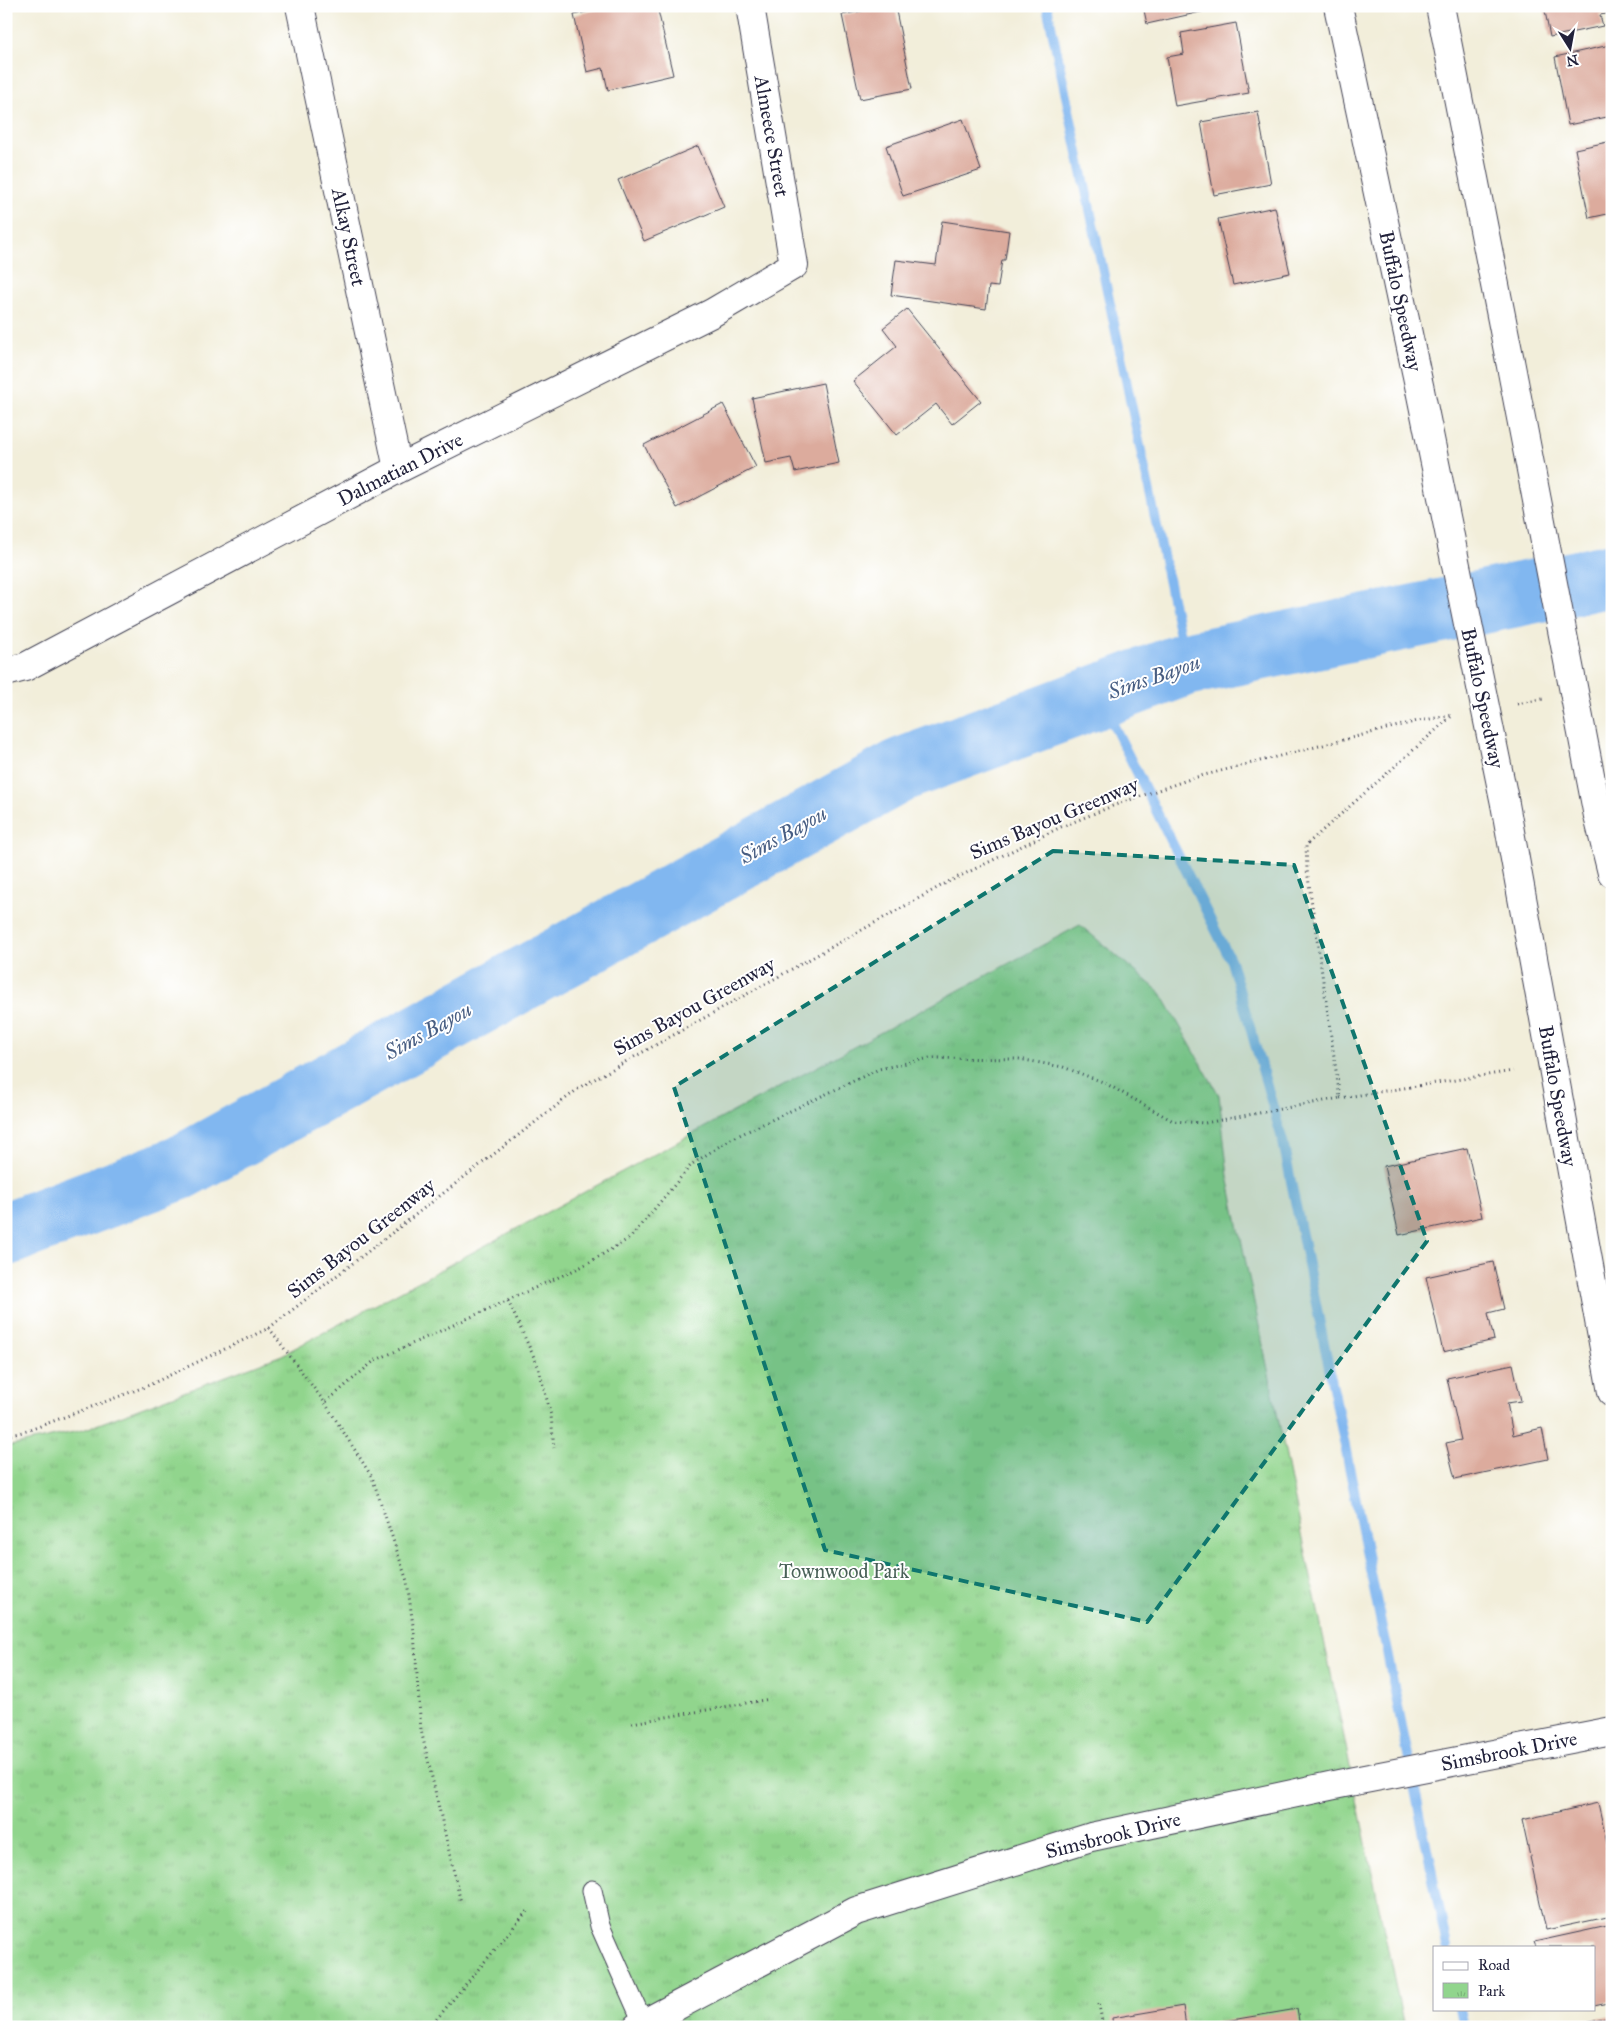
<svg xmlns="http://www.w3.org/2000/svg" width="1618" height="2033" viewBox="0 0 1618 2033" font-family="'IM FELL Great Primer',serif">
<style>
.park{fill:url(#park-tufts);stroke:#5a7c64}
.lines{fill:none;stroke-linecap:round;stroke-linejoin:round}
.stream{stroke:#81b7f0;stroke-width:10}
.river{stroke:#81b7f0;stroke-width:64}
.building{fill:#dcab9d}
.service-casing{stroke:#414153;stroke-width:21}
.minor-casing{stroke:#414153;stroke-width:30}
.secondary-casing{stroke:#414153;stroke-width:30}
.path{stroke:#414153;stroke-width:3;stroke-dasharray:1 4;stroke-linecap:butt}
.service{stroke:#fff;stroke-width:19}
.minor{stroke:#fff;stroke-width:28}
.secondary{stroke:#fff;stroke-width:28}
.secondary-bridge-casing{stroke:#414153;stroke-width:30;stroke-linecap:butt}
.secondary-bridge{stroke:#fff;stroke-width:28}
.marked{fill:#0f766e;fill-opacity:0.2;stroke:#0f766e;stroke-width:4;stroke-dasharray:10 6;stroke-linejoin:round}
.labels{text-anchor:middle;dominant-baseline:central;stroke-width:4;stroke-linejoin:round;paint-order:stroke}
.street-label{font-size:20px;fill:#22223b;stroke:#fff}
.park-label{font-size:20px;fill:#496158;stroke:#fff}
.water-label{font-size:21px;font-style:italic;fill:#485e83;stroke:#fff}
</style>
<defs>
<pattern id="park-tufts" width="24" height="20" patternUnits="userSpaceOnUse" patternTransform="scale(1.25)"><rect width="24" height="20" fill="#91d58d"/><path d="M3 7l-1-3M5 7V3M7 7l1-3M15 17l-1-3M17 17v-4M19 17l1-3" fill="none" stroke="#7db77b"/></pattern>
</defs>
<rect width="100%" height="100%" fill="#fff"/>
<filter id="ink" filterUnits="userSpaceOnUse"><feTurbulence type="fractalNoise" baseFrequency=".02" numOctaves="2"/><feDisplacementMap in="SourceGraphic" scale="10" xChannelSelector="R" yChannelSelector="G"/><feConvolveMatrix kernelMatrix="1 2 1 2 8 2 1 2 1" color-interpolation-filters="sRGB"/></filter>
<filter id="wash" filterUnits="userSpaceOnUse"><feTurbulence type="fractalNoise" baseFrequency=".0096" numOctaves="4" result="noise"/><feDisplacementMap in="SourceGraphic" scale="20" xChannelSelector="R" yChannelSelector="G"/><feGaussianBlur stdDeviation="1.12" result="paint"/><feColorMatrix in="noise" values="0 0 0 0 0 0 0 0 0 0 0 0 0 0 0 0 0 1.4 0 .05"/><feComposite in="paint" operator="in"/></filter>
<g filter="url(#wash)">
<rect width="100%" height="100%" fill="#f2eeda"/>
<path class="park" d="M1080,925L1161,993L1219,1095L1228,1176L1404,2027H6V1447L83,1430L282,1355Z"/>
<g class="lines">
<path class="stream" d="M1047,6L1186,664
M1099,696L1231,961L1283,1142L1447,1947
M1459,2009L1463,2027"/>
<path class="river" d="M6,1234L180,1168L903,769L1186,664L1612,575"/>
</g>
<g id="blocks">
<path class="building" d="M611,6H657L673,75L608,90L603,68L587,72L574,15Z
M886,6H895L912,89L860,99L842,15Z
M1143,6H1223V7L1147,24Z
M1544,6H1612V13L1600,15L1603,26L1550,37Z
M1236,23L1249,93L1175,106L1167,57L1184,54L1181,33Z
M1610,45L1612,54V116L1568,125L1555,57Z
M1258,112L1271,184L1214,195L1201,122Z
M963,119L981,170L903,196L886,146Z
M1612,141V213L1589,218L1575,149Z
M698,146L724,207L644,241L618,180Z
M1275,207L1290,273L1233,285L1218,219Z
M942,221L1009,231L1005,260H1002L998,287L989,286L986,309L891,295L896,260L936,265Z
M907,309L981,401L952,424L936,404L897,435L853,381L897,346L883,328Z
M823,383L839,463L795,472L791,458L766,463L752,398Z
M723,404L756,467L677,508L644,445Z
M1467,1148L1482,1217L1399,1235L1384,1166Z
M1493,1262L1504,1309L1488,1313L1494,1340L1443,1352L1426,1277Z
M1513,1364L1521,1401L1507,1403L1513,1435L1542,1428L1548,1459L1455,1479L1446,1443L1461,1440L1447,1378Z
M1598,1803L1612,1866V1916L1546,1930L1522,1820Z
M1612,1925V2002L1594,2006V1947H1536L1534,1942Z
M1183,2006L1186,2027H1113L1112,2018Z
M1297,2009L1300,2027H1196V2026Z
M1612,2016V2027H1582L1581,2023Z"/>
</g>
</g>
<g filter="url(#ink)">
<use href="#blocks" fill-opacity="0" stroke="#414153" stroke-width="1"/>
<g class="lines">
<g class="service-casing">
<path id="service" d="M592,1890L600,1926L645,2027"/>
</g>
<g class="minor-casing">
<path id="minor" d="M300,6L398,469
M6,672L25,667L398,469L712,313L794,265L750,6
M637,2027L856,1911L1091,1837L1339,1784L1612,1731"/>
</g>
<g class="secondary-casing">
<path id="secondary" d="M1338,6L1420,390
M1440,6L1510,361
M1505,804L1612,1392
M1598,816L1612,873"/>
</g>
<path class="path" d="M1517,704L1543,699
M1340,1098L1513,1071
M508,1301L538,1366L551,1415L554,1448
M269,1328L325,1403L374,1361L583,1266L630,1238L692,1164L729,1140L879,1069L930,1058L1019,1059L1063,1067L1103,1082L1173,1121L1205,1123L1340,1098L1307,870L1306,845L1453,715
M325,1403L372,1477L407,1581L414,1633L421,1730L461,1903
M6,1436L27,1431L147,1386L269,1328L582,1086L948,882L1061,827L1115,805L1193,778L1418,721L1454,715
M632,1723L770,1699
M1099,2004L1103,2027
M430,2027L528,1910"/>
<use href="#service" class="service"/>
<use href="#minor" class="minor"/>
<use href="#secondary" class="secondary"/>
<g class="secondary-bridge-casing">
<path id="secondary-bridge" d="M1510,361L1598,816
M1420,390L1505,804"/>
</g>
<use href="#secondary-bridge" class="secondary-bridge"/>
</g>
</g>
<path class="marked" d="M1053,851L1294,865L1427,1241L1147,1622L825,1550L674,1087Z"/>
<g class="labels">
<g class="street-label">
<text transform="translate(772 136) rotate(80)">Almeece Street</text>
<text transform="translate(349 237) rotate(78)">Alkay Street</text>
<text transform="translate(1401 301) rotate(78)">Buffalo Speedway</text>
<text transform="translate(400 469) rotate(-27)">Dalmatian Drive</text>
<text transform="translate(1483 698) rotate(78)">Buffalo Speedway</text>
<text transform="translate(1054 818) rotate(-23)">Sims Bayou Greenway</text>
<text transform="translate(694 1006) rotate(-29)">Sims Bayou Greenway</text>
<text transform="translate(1558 1096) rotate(80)">Buffalo Speedway</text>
<text transform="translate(361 1238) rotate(-38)">Sims Bayou Greenway</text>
<text transform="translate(1509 1751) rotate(-11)">Simsbrook Drive</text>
<text transform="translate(1113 1835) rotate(-14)">Simsbrook Drive</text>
</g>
<g class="park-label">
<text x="844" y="1571">Townwood Park</text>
</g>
<g class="water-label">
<text transform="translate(1154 677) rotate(-19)">Sims Bayou</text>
<text transform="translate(783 835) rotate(-29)">Sims Bayou</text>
<text transform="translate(428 1031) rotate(-29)">Sims Bayou</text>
</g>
</g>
<rect width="1618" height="2033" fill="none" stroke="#fff" stroke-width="25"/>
<rect x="1433" y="1946" width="162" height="65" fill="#ffffff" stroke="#a7a7b1"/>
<rect x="1443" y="1962" width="25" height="8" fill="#ffffff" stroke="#a7a7b1"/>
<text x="1478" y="1970" font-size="15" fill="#22223b">Road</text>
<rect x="1443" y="1983" width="25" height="15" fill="url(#park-tufts)" stroke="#a7a7b1"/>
<text x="1478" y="1996" font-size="15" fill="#22223b">Park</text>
<g transform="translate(1570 48) rotate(169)" stroke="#ffffff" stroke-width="4" paint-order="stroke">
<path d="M0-4L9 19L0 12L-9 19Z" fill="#22223b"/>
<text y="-8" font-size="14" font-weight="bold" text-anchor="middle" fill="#22223b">N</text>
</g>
</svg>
